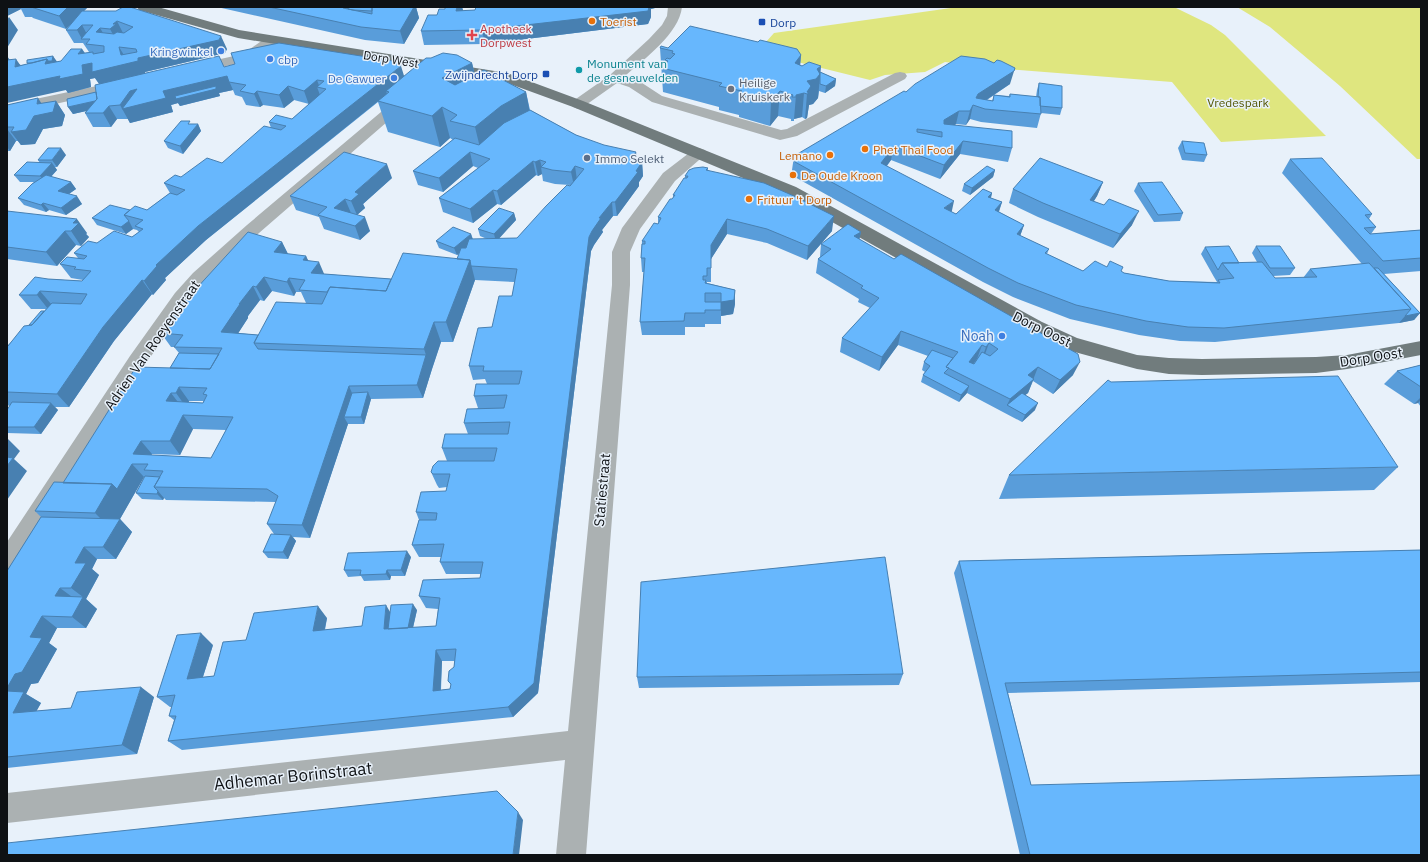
<svg xmlns="http://www.w3.org/2000/svg" width="1428" height="862" viewBox="0 0 1428 862" font-family="'IBM Plex Sans',sans-serif">
<style>
.green{fill:#dfe67f}
.lines{fill:none;stroke-linecap:round;stroke-linejoin:round}
.minor{fill:#abb1b2;fill-rule:evenodd}
.major{fill:#717c7d;fill-rule:evenodd}
.wall{fill:#599dda;fill-rule:evenodd}
.shaded-wall{fill:#4880b1}
.building{fill:#67b7fd;stroke:#4880b1;fill-rule:evenodd}
.food-dot{fill:#e8710a;stroke:#e8f1fa;stroke-width:1.5}
.transit-dot{fill:#1a4fb4;stroke:#e8f1fa;stroke-width:1.5}
.health-dot{fill:#e0444e;stroke:#e8f1fa;stroke-width:1.5}
.shop-dot{fill:#3f7fe0;stroke:#e8f1fa;stroke-width:1.5}
.culture-dot{fill:#0f9aa8;stroke:#e8f1fa;stroke-width:1.5}
.worship-dot{fill:#6b7280;stroke:#e8f1fa;stroke-width:1.5}
.service-dot{fill:#5c6f8a;stroke:#e8f1fa;stroke-width:1.5}
.labels{text-anchor:middle;dominant-baseline:central;stroke-width:3;stroke-linejoin:round;paint-order:stroke}
.far-food-label{font-size:12px;fill:#c56008;stroke:#e8f1fa;text-anchor:start}
.far-transit-label{font-size:12px;fill:#164399;stroke:#e8f1fa;text-anchor:start}
.far-health-label{font-size:12px;fill:#be3a42;stroke:#e8f1fa;text-anchor:start}
.far-shop-label{font-size:12px;fill:#366cbe;stroke:#e8f1fa;text-anchor:end}
.far-street-label{font-size:12px;fill:#0e1114;stroke:#e8f1fa}
.far-culture-label{font-size:12px;fill:#0d838f;stroke:#e8f1fa;text-anchor:start}
.far-worship-label{font-size:12px;fill:#5b616d;stroke:#e8f1fa;text-anchor:start}
.far-park-label{font-size:12px;fill:#555806;stroke:#e8f1fa}
.far-service-label{font-size:12px;fill:#4e5e75;stroke:#e8f1fa;text-anchor:start}
.street-label{font-size:14px;fill:#0e1114;stroke:#e8f1fa}
.shop-label{font-size:14px;fill:#366cbe;stroke:#e8f1fa;text-anchor:end}
.near-street-label{font-size:17px;fill:#0e1114;stroke:#e8f1fa}
</style>
<rect width="100%" height="100%" fill="#e8f1fa"/>
<path class="green" d="M958,7H1174L1211,25L1225,35L1326,136L1221,142L1172,82L993,68L945,62L925,72L885,75L870,80L757,52L774,33Z
M1237,7H1421V159H1417L1340,86L1270,27Z"/>
<g class="lines">
<path class="minor" d="M668,7H682C679,34 644,59 625,76L639,81L662,96L781,130L787,129L895,73L900,72L905,73L907,76L905,79L797,136L780,140L652,102L629,87L617,83L583,107L578,109L573,107L570,104L573,101L610,75L649,39L662,25L667,16Z
M272,36L277,37L279,40L277,43L253,60L194,73L189,72L187,69L189,66L243,54L267,37Z
M125,80L130,81L132,84L130,87L7,115V105Z
M405,94L410,96L413,99L410,102L259,233L207,281L189,303L144,366L16,571L7,574V542L130,356L175,293L193,273L247,225L400,96Z
M699,148L705,150L707,153L675,181L640,229L630,252V285L586,855H556L565,760L7,823V793L568,731L612,285V252L622,228L663,173L693,150Z"/>
<path class="major" d="M137,7H158L239,30L507,73L583,101L796,187L1042,322L1077,338L1137,355L1169,358L1202,359L1316,357L1347,355L1421,341V355L1347,369L1316,373L1202,375L1169,374L1137,369L1071,351L1028,332L784,195L573,107L499,80L238,38L139,10Z"/>
</g>
<path class="wall" d="M7,7H88L84,11L227,49L225,53L145,72V73L224,67L404,76L472,63L475,75L526,92L530,110L576,135L637,161L642,162L643,176L639,182V186L617,216H613L602,230L603,232L594,245L591,251L538,693L513,717L182,750L168,741L174,720L169,716L172,707H170L157,697L213,645L203,677L214,676L246,640L327,618L325,630L362,626L390,612L417,610L413,628L436,626L438,609L426,608L419,596L480,578V574H446L440,562L441,557H419L412,545L419,520L416,512L446,491L447,487L439,488L437,485L431,472L447,461L442,448L468,434L464,423L478,408L474,396L487,384L485,379L473,380L469,366L492,327L512,296L515,282L475,280L453,342H441L432,369L423,398L371,399L364,424H348L310,538L293,537L296,541L288,559L268,558L263,552L274,534L267,524L276,502L166,500L164,498L163,500L142,499L136,493L145,477H144L120,519L132,532L116,559H97L92,569L99,575L86,599L97,609L86,628H57L49,643L57,649L38,683L31,684L26,694L41,703L36,711L71,708L154,697L137,754L7,768V571L41,517L35,511L63,483L170,368L179,353L174,347H171L161,333L282,242L288,254L306,256L308,261L324,274L391,279L457,259L460,253L457,255L439,248L436,241L471,234L473,239H487L480,236L478,229L514,213L516,220L498,239L517,238L570,185L555,184L543,181L542,174L538,176L536,175L501,205L497,204L473,223L443,212L439,198L478,168L473,166L443,192L418,185L413,171L453,140L450,138L440,147L388,132L378,102L206,240L165,278L166,280L153,295L152,294L114,341L69,407H55L58,410L41,434L7,433V410L10,406L7,405V346L46,309H31L19,295L48,279L82,281L83,280L71,278L60,264L78,258L74,253L97,243L132,237L139,232L137,230L133,229L126,234L97,225L92,218L130,210H147L170,193L164,183L222,163L271,128L269,122L292,119L309,104L294,100L284,108L263,105L260,107L246,105L242,97L235,95L233,90L219,93L220,96L180,106L178,103L171,105L173,112L130,123L128,119H117L111,127H93L85,113L86,111L73,114L68,107L96,92L99,84L95,78L90,79L91,87L68,93L66,90L10,60L21,65L57,62L61,61L82,49L85,53L91,52H89L83,43H74L66,30L71,24L66,29L33,18L32,17H25L21,9L7,16ZM272,291L294,296L296,292H301L306,303L258,335L238,333L248,318V316L260,300L264,301ZM189,401H203V403L189,402ZM193,429L226,430L211,458L151,455L152,454L180,455ZM442,661H454V667L448,681L451,685L450,689L441,690Z
M217,7H416L419,18L404,44L365,40Z
M445,7H462L463,11L475,10L476,7H655V8L651,9V17L648,24L485,44L424,45L421,31L437,15L445,9Z
M660,48H668L801,55L800,65L802,66H821L820,72L836,79L835,86L825,93L819,91L818,98L813,104L809,105L807,118L805,119L802,117L794,119V121H791V119L778,116L770,126L739,117V115L719,110V107L663,92Z
M1039,83L1062,108L1060,115L1041,113L1037,128L981,122L970,119L966,125L956,124L955,125L1012,148L1008,162L960,154L940,179L891,160L887,166L951,212L956,214L992,193L991,198L1002,202L999,212L1024,225L1020,236L1049,249L1047,254L1083,271L1107,267L1124,273L1169,281L1217,282L1214,277L1201,254L1205,247L1239,263L1257,262L1252,253L1256,246L1295,268L1290,275L1273,276L1275,278H1303L1310,269L1362,264L1282,173L1290,159L1372,214L1369,219L1376,227L1371,234L1421,230V271L1384,274L1420,313L1414,320L1399,323L1215,342L1180,341L1139,335L1070,319L1013,297L983,282L793,176L792,170L794,156L906,92L1010,84L994,95L1009,96L1010,94L1036,97L1037,90ZM994,95L992,101L987,100Z
M56,101L65,115L62,126L43,129L35,144L21,145L18,141H16L10,151H7V105L41,104Z
M191,124H198L201,131L183,154L168,148L164,141Z
M1182,141L1207,155L1204,162L1182,160L1178,148Z
M66,155L57,167H55L57,170L51,177L71,182L76,189L69,194L82,204L66,215L49,210L46,212L24,205L18,198L34,182H20L14,175L40,163L38,160Z
M708,168V171L832,231L807,260L767,243L727,234L711,259V282H707V283L735,290V304L733,314L721,316V307V324H705V327H685V335H642L640,322L644,272H642L641,258L642,241L658,224V217L673,198V195L685,178V176Z
M995,170L993,177L970,195L962,191L964,184Z
M392,178L363,204L365,208L357,215L351,213L370,231L360,240L324,229L319,217L296,210L290,196Z
M1103,182L1097,196L1094,201L1132,225L1113,248L1038,217L1009,203L1013,189Z
M1138,183L1183,213L1180,221L1154,222L1134,191Z
M7,211L87,233L86,234L89,237L81,246L76,245L57,266L7,259Z
M861,232L859,239L1073,375L1053,394L1033,381L1028,393L1025,395L1035,410L1022,422L967,393L959,402L921,382L923,375L925,372L922,370L924,362L928,356L898,345L879,371L840,352L842,338L870,308L858,302L859,299L816,273L818,259L820,257L821,244Z
M1421,365V407L1418,403L1414,404L1384,384L1397,371Z
M1398,467L1374,490L999,499L1009,475Z
M1421,550V682L1008,693L1031,785L1421,855H1020L954,573L959,561Z
M411,557L405,576H391L390,580L364,581L361,576L348,577L344,570Z
M903,674L899,685L639,688L637,677Z"/>
<path class="shaded-wall" d="M7,7H19L21,9L7,16Z
M68,7H88L66,29L59,16Z
M344,7H355L347,21L343,8Z
M414,7H416L419,18L404,44L400,31Z
M457,7H462L463,10L460,24L456,11Z
M648,7H655V8L651,9V17L648,24L485,44L482,30Z
M9,17L18,30L7,48V20Z
M117,21L124,35L117,42L110,29L113,24Z
M82,25L89,38L82,39L77,30Z
M100,28L108,41L96,32Z
M221,36L227,49L225,53L145,72V74L100,85L95,78L90,79L91,87L68,93L66,90L7,103V87L78,54L82,49L90,62L121,55L119,47L127,60L138,58Z
M801,55L799,79L795,63Z
M7,56L15,67L7,65Z
M53,56L58,63L31,70L27,63L47,59Z
M16,59L25,72L15,67Z
M472,63L479,92L463,116L442,78Z
M401,66L405,79L389,92L386,91L387,94L206,240L165,278L166,280L153,295L144,281L156,265L198,226Z
M821,66L818,98L813,104L809,105L807,118L805,119L807,94H806L807,81L817,69Z
M1015,68L1010,84L977,106L976,98L978,94Z
M227,76L233,90L219,93L220,96L180,106L178,103L171,105L173,112L130,123L120,105L130,91L137,89L163,91Z
M836,79L835,86L825,93L826,86Z
M317,80L320,88L317,87L320,95L309,105L304,91Z
M288,86L294,100L284,108L279,95Z
M257,91L263,105L260,107L254,94Z
M780,91L778,116L770,126L771,101Z
M526,92L532,124L482,156L475,127L501,106Z
M804,93L802,117L794,119L796,95Z
M38,98L47,112L56,101L65,115L62,126L43,129L35,144L21,145L11,132L37,104Z
M100,100L104,107L73,114L68,107Z
M973,105L970,119L966,125L970,111Z
M109,106L117,119L111,127L103,113Z
M442,107L450,138L440,147L432,116Z
M959,111L956,124L942,133L944,120Z
M198,124L201,131L183,154L180,146Z
M7,129L16,141L10,151L7,147Z
M963,141L960,154L940,179L944,165Z
M894,146L891,160L878,177L881,163Z
M61,148L66,155L57,167L52,160Z
M470,152L473,166L443,192L439,178Z
M636,152L638,166L631,160Z
M540,160L542,168L541,167L542,174L538,176L535,162Z
M533,161L536,175L501,205L497,191Z
M642,162L643,176L639,182V186L617,216L615,202Z
M52,163L57,170L45,183L40,176Z
M387,164L392,178L363,204L365,208L357,215L351,201L355,192Z
M575,166L577,180L574,186L571,172Z
M995,170L993,177L970,195L972,188Z
M71,182L76,189L63,198L58,191Z
M1103,182L1097,196L1085,214L1090,200Z
M493,190L497,204L473,223L470,209Z
M992,193L988,207V197Z
M77,196L82,204L66,215L61,208Z
M345,199L351,213L340,222L334,208Z
M954,201L951,215L944,208Z
M612,202L613,216L602,230L603,232L594,245L591,251L538,693L513,717L508,707L589,237L592,231L599,218Z
M1002,202L997,216L995,210Z
M43,203L49,210L46,212L41,205Z
M1139,211L1132,225L1113,248L1120,234Z
M514,213L516,220L496,242L494,234Z
M834,216L832,231L807,260L808,246Z
M365,217L370,231L360,240L355,226Z
M77,219L87,233L86,234L89,237L81,246L71,231L73,223Z
M727,219V234L711,259V245Z
M129,221L133,229L126,234L121,227Z
M1024,225L1019,239L1017,234Z
M65,231L76,245L57,266L46,252Z
M861,232L858,246L854,236Z
M471,234L473,241L457,255L454,248Z
M282,242L289,256L274,252Z
M306,256L313,270L319,262L325,276L317,287L303,260Z
M470,260L475,280L453,342L446,322Z
M264,277L272,291L264,301L256,287Z
M289,278L296,292L294,296L287,282Z
M142,280L152,294L114,341L69,407L57,394L103,327Z
M253,286L260,300L248,316V318L230,346L221,332L239,304Z
M735,290V304L733,314L721,316V302Z
M40,291L52,305L48,309L37,295Z
M1420,313L1414,320L1399,323L1405,316Z
M434,322L441,342L432,369L423,398L417,385L426,355L424,349Z
M901,331L898,345L879,371L882,357Z
M989,343L984,357L981,361L986,347Z
M982,345L977,359L964,375L969,362Z
M1080,362L1073,375L1053,394L1060,380Z
M1038,367L1028,393L1010,407L1007,405L1010,399L1028,375Z
M349,386L355,400L344,417L348,424L310,538L302,525Z
M969,386L967,393L959,402L961,395Z
M179,387L189,401L186,407L176,393Z
M368,392L371,399L364,424L361,417Z
M171,393L181,406L166,401Z
M1421,397V400L1418,403L1414,404Z
M51,403L58,410L41,434L34,427Z
M1038,403L1035,410L1022,422L1025,415Z
M183,415L193,429L180,455L170,441Z
M7,438L20,451L14,459L27,471L7,500Z
M141,441L152,454L146,464L133,454Z
M132,464L144,477L120,519L132,532L116,559L103,547L113,531L95,513L112,484Z
M158,491L164,498L163,500L157,494Z
M291,535L296,541L288,559L283,552Z
M84,547L97,559L92,569L99,575L86,599L97,609L86,628L72,617L83,597L71,588L75,563Z
M407,551L411,557L405,576L401,570Z
M387,570L391,576L390,580L386,574Z
M60,588L75,599L55,596Z
M413,604L417,610L410,640L406,634Z
M386,605L393,617L387,635L384,629Z
M318,606L327,618L322,642L313,631Z
M42,616L57,628L49,643L57,649L38,683L31,684L26,694L41,703L30,723L13,713L7,692V688L30,637Z
M201,633L213,645L199,689L187,679Z
M436,650L442,661L440,701L433,691Z
M141,687L154,697L137,754L122,745Z
M518,812L523,820L519,855H513Z"/>
<path class="building" d="M31,7H68L59,16Z
M123,7H130L221,36L219,40L138,58V61L92,72V63L82,65L83,74L59,79L60,76L7,87V60L16,59L15,67L47,59L45,64L61,61L71,49H82L78,54L93,52V54L104,52V46L86,44L90,39H81L93,25H82L77,30H66L82,11H116ZM117,21L133,27L124,33L117,32L114,34L96,32L100,28L110,29L116,24H113ZM119,47L136,49L137,52L121,55Z
M269,7H344L343,8L372,14V7H414L400,31L361,27Z
M349,7H372V11L353,10L348,9Z
M445,7H457L456,11L475,10L476,7H649L648,11L482,30L421,31L428,15H437L439,9H445Z
M690,26L758,42L760,40L797,49L801,55L795,63L802,66L809,62L821,66L817,69L820,74L816,79L807,81L811,86L807,92L810,93L807,94L804,93L796,95V97H792L793,95L780,91L771,101L739,93L742,91L719,86L722,83L662,68L668,61L665,60L667,58L670,59L675,54L672,53L673,51L660,48L661,46L668,48Z
M279,43L399,62L401,66L198,226L156,265L157,266L144,281L142,280L103,327L57,394L7,392V346H8L24,326L32,325L52,303L81,304L87,294L40,291L37,295H19L35,277L48,279L82,281L91,271L74,269L76,267L60,264L67,257L84,259L87,256L74,253L88,241L97,243L114,231L132,237L143,229L135,226L143,220L124,215L135,206L147,210L170,193L177,195L185,190L164,183L175,175L181,177L207,158L222,163L264,126L281,130L286,126L269,122L276,115L292,119L326,89L317,87L324,81L317,80L304,91L288,86L279,95L257,91L254,94L240,91L246,85L229,82L227,76L163,91L166,98L122,109L137,89L130,91L120,105L109,106L103,113H85L97,99L95,85L219,56L224,67L235,64L231,53Z
M443,53L457,55L472,63L442,78L455,85L484,70L526,92L501,106L475,127L450,121L457,115L442,107L432,116L378,101L389,92L386,91L426,58H431Z
M53,56L52,61H48L47,59L32,63H27V60Z
M961,56L985,59L994,63L997,60L1001,61L1015,68L1014,71L978,94L976,98L993,101L994,95L1010,97V94L1040,97L1041,114L985,109L973,105L970,111H959L944,120V124L1012,131V148L963,141L944,165L894,146L881,163L954,201L944,208L956,214L983,189L992,193L988,197L1002,202L995,210L1024,225L1017,234L1049,249L1045,253L1083,271L1095,261L1107,267L1110,261L1123,267L1121,271L1124,273L1169,281L1220,283L1218,280L1234,278L1222,263L1262,262L1275,278L1317,277L1310,269L1369,263L1411,309L1224,328L1188,327L1146,321L1076,305L1018,283L988,268L795,162L794,156L904,91L906,92L915,84ZM917,129L942,132V137L917,132Z
M820,72L836,79L826,86L820,84Z
M1039,83L1062,86V108L1040,106V97H1038Z
M216,86V89L176,99L175,96Z
M96,92L97,99L95,101L68,107L67,99Z
M38,98L37,104L56,101L53,112L34,116L26,130L11,132L14,127H7V105Z
M530,110L576,135L604,145L636,152L631,160L642,162L636,171L638,172L615,202H612L599,218H601L592,231L589,237L534,683L508,707L168,741L176,716H169L175,695L157,697L177,635L201,633L187,679L214,676L223,642L246,640L254,613L318,606L313,631L362,626L365,607L386,605L384,629L436,626L440,598L419,596L423,580L480,578L483,562H440L444,544L412,545L419,520H436L437,513L416,512L421,492L446,491L450,474H433L431,472L433,466L438,461H494L497,448H442L445,434H508L510,422L464,423L467,409L504,408L507,395L474,396L476,384H519L522,371H483L484,366H469L478,328L492,327L499,296H512L517,269L471,266L470,260L457,259L461,248H466L469,239L517,238L546,206L567,185L570,186L584,169L575,166L571,172L552,170L541,167L546,162L540,160L535,162L533,161L497,191L493,190L470,209L439,198L490,159L470,152L439,178L413,171L455,138L479,145L504,123ZM456,649L454,667L449,671L448,681L451,684L450,689L433,691L436,650Z
M181,121H190L188,124H198L180,146L164,141Z
M1182,141L1204,143L1207,155L1185,153Z
M48,148H61L52,160H38Z
M344,152L387,164L355,192L359,194L351,201L345,199L334,208L365,217L355,226L318,215L327,207L290,196Z
M1040,158L1103,182L1090,200L1104,205L1109,199L1139,211L1120,234L1043,203L1013,189Z
M1322,158L1372,214L1365,215L1376,227L1364,228L1370,234L1421,230V258L1383,261L1290,159Z
M27,162L52,163L40,176L14,175Z
M987,166L995,170L972,188L964,184Z
M703,167L708,168L706,170L764,183L794,196L834,216L808,246L767,229L727,219L711,245V268H707V276H703V280H706L705,283L735,290L734,300L721,302V293H705V302H721V310H705V313H685L684,321L640,322L645,258H641L642,244H645V241H642L654,223L658,224L661,218L658,217L670,199H672L675,195H673L684,178H687L688,176H685L689,170L694,168Z
M46,175L71,182L58,191L77,196L61,208L43,203L41,205L18,198L32,184Z
M1162,182L1183,213L1158,215L1138,183Z
M110,205L130,210L124,215L129,221L121,227L92,218Z
M499,208L514,213L494,234L478,229Z
M7,211L77,219L73,223H79L71,231H65L46,252L7,247Z
M848,224L861,232L854,236L894,259L901,254L1078,354L1080,362L1060,380L1038,367L1028,375L1034,379L1010,399L946,367L958,352L901,331L882,357L842,338L879,298L861,288L863,286L818,259L831,249L821,244ZM989,343L998,349L990,356L982,352L974,364L969,362L982,345L986,347Z
M453,227L471,234L454,248L436,241Z
M248,232L282,242L274,252L306,256L303,260L319,262L311,273L391,279L386,291L330,287L327,292L299,290L305,280L289,278L287,282L264,277L256,287L253,286L239,304H240L221,332L258,335L254,343L258,349L426,355L417,385L349,386L302,525L267,524L278,496L267,489L154,487L163,471L144,470L148,464H132L117,489L112,484L63,483L136,367L210,369L222,348L174,347L183,335L161,333L184,302ZM179,387L207,388L203,394L207,395L203,403L166,401L171,393H176ZM183,415L233,417L211,458L133,454L141,441H170Z
M1229,246L1239,263H1222L1218,270L1205,247Z
M1256,246H1280L1295,268H1270Z
M403,253L470,260L446,322H434L424,349L254,343L276,302L322,304L330,287L386,291Z
M1374,268H1378L1420,313L1405,316L1411,309Z
M41,311H44L32,325H29Z
M932,350L953,358L946,367L949,368L944,373L969,386L961,395L923,375L930,366L924,362Z
M179,353L219,354L210,369L170,368Z
M1421,365V387L1397,371Z
M1338,376L1398,467L1009,475L1108,380L1111,382Z
M368,392L361,417H344L352,393Z
M1022,393L1038,403L1025,415L1007,405Z
M12,402L51,403L34,427H7V410Z
M7,457L13,458L7,466Z
M145,476L160,477L154,487L158,491L157,494L136,493Z
M54,482L112,484L95,513L35,511Z
M41,517L120,519L103,547H84L75,563H86L71,588H60L55,596L83,597L72,617L42,616L30,637L42,638L22,672L15,674L7,688V571Z
M271,534L291,535L283,552H263Z
M1421,550V672L1005,683L1031,785L1421,775V855H1030L959,561Z
M407,551L401,570H387L386,574L360,575L361,570H344L348,553Z
M885,557L903,674L637,677L641,582Z
M413,604L408,628L388,629L391,605Z
M141,687L122,745L7,757V691L24,692L13,713L71,708L77,692Z
M497,791L518,812L513,855H7V843Z"/>
<g class="food-dot">
<circle cx="592" cy="21" r="4"/>
<circle cx="865" cy="149" r="4"/>
<circle cx="830" cy="155" r="4"/>
<circle cx="793" cy="175" r="4"/>
<circle cx="749" cy="199" r="4"/>
</g>
<g class="transit-dot">
<rect x="758" y="18" width="8" height="8" rx="2"/>
<rect x="542" y="70" width="8" height="8" rx="2"/>
</g>
<path class="health-dot" d="M470 29h4v4h4v4h-4v4h-4v-4h-4v-4h4z"/>
<g class="shop-dot">
<circle cx="221" cy="51" r="4"/>
<circle cx="270" cy="59" r="4"/>
<circle cx="394" cy="78" r="4"/>
<circle cx="1002" cy="336" r="4"/>
</g>
<circle class="culture-dot" cx="579" cy="70" r="4"/>
<circle class="worship-dot" cx="731" cy="89" r="4"/>
<circle class="service-dot" cx="587" cy="158" r="4"/>
<g class="labels">
<g class="far-food-label">
<text x="600" y="21">Toerist</text>
<text x="873" y="149">Phet Thai Food</text>
<text x="822" y="155" text-anchor="end">Lemano</text>
<text x="801" y="175">De Oude Kroon</text>
<text x="757" y="199">Frituur 't Dorp</text>
</g>
<g class="far-transit-label">
<text x="770" y="22">Dorp</text>
<text x="538" y="74" text-anchor="end">Zwijndrecht Dorp</text>
</g>
<g class="far-health-label">
<text x="480" y="28">Apotheek<tspan x="480" dy="14">Dorpwest</tspan></text>
</g>
<g class="far-shop-label">
<text x="213" y="51">Kringwinkel</text>
<text x="278" y="59" text-anchor="start">cbp</text>
<text x="386" y="78">De Cawuer</text>
</g>
<g class="far-street-label">
<text transform="translate(391 59) rotate(9)">Dorp West</text>
</g>
<g class="far-culture-label">
<text x="587" y="63">Monument van<tspan x="587" dy="14">de gesneuvelden</tspan></text>
</g>
<g class="far-worship-label">
<text x="739" y="82">Heilige<tspan x="739" dy="14">Kruiskerk</tspan></text>
</g>
<g class="far-park-label">
<text x="1238" y="102">Vredespark</text>
</g>
<g class="far-service-label">
<text x="595" y="158">Immo Selekt</text>
</g>
<g class="street-label">
<text transform="translate(1042 329) rotate(26)">Dorp Oost</text>
<text transform="translate(152 345) rotate(-55)">Adrien Van Roeyenstraat</text>
<text transform="translate(1371 357) rotate(-9)">Dorp Oost</text>
<text transform="translate(602 490) rotate(-85)">Statiestraat</text>
</g>
<g class="shop-label">
<text x="994" y="336">Noah</text>
</g>
<g class="near-street-label">
<text transform="translate(293 776) rotate(-6)">Adhemar Borinstraat</text>
</g>
</g>
<rect width="1428" height="862" fill="none" stroke="#0e1114" stroke-width="16"/>
</svg>
